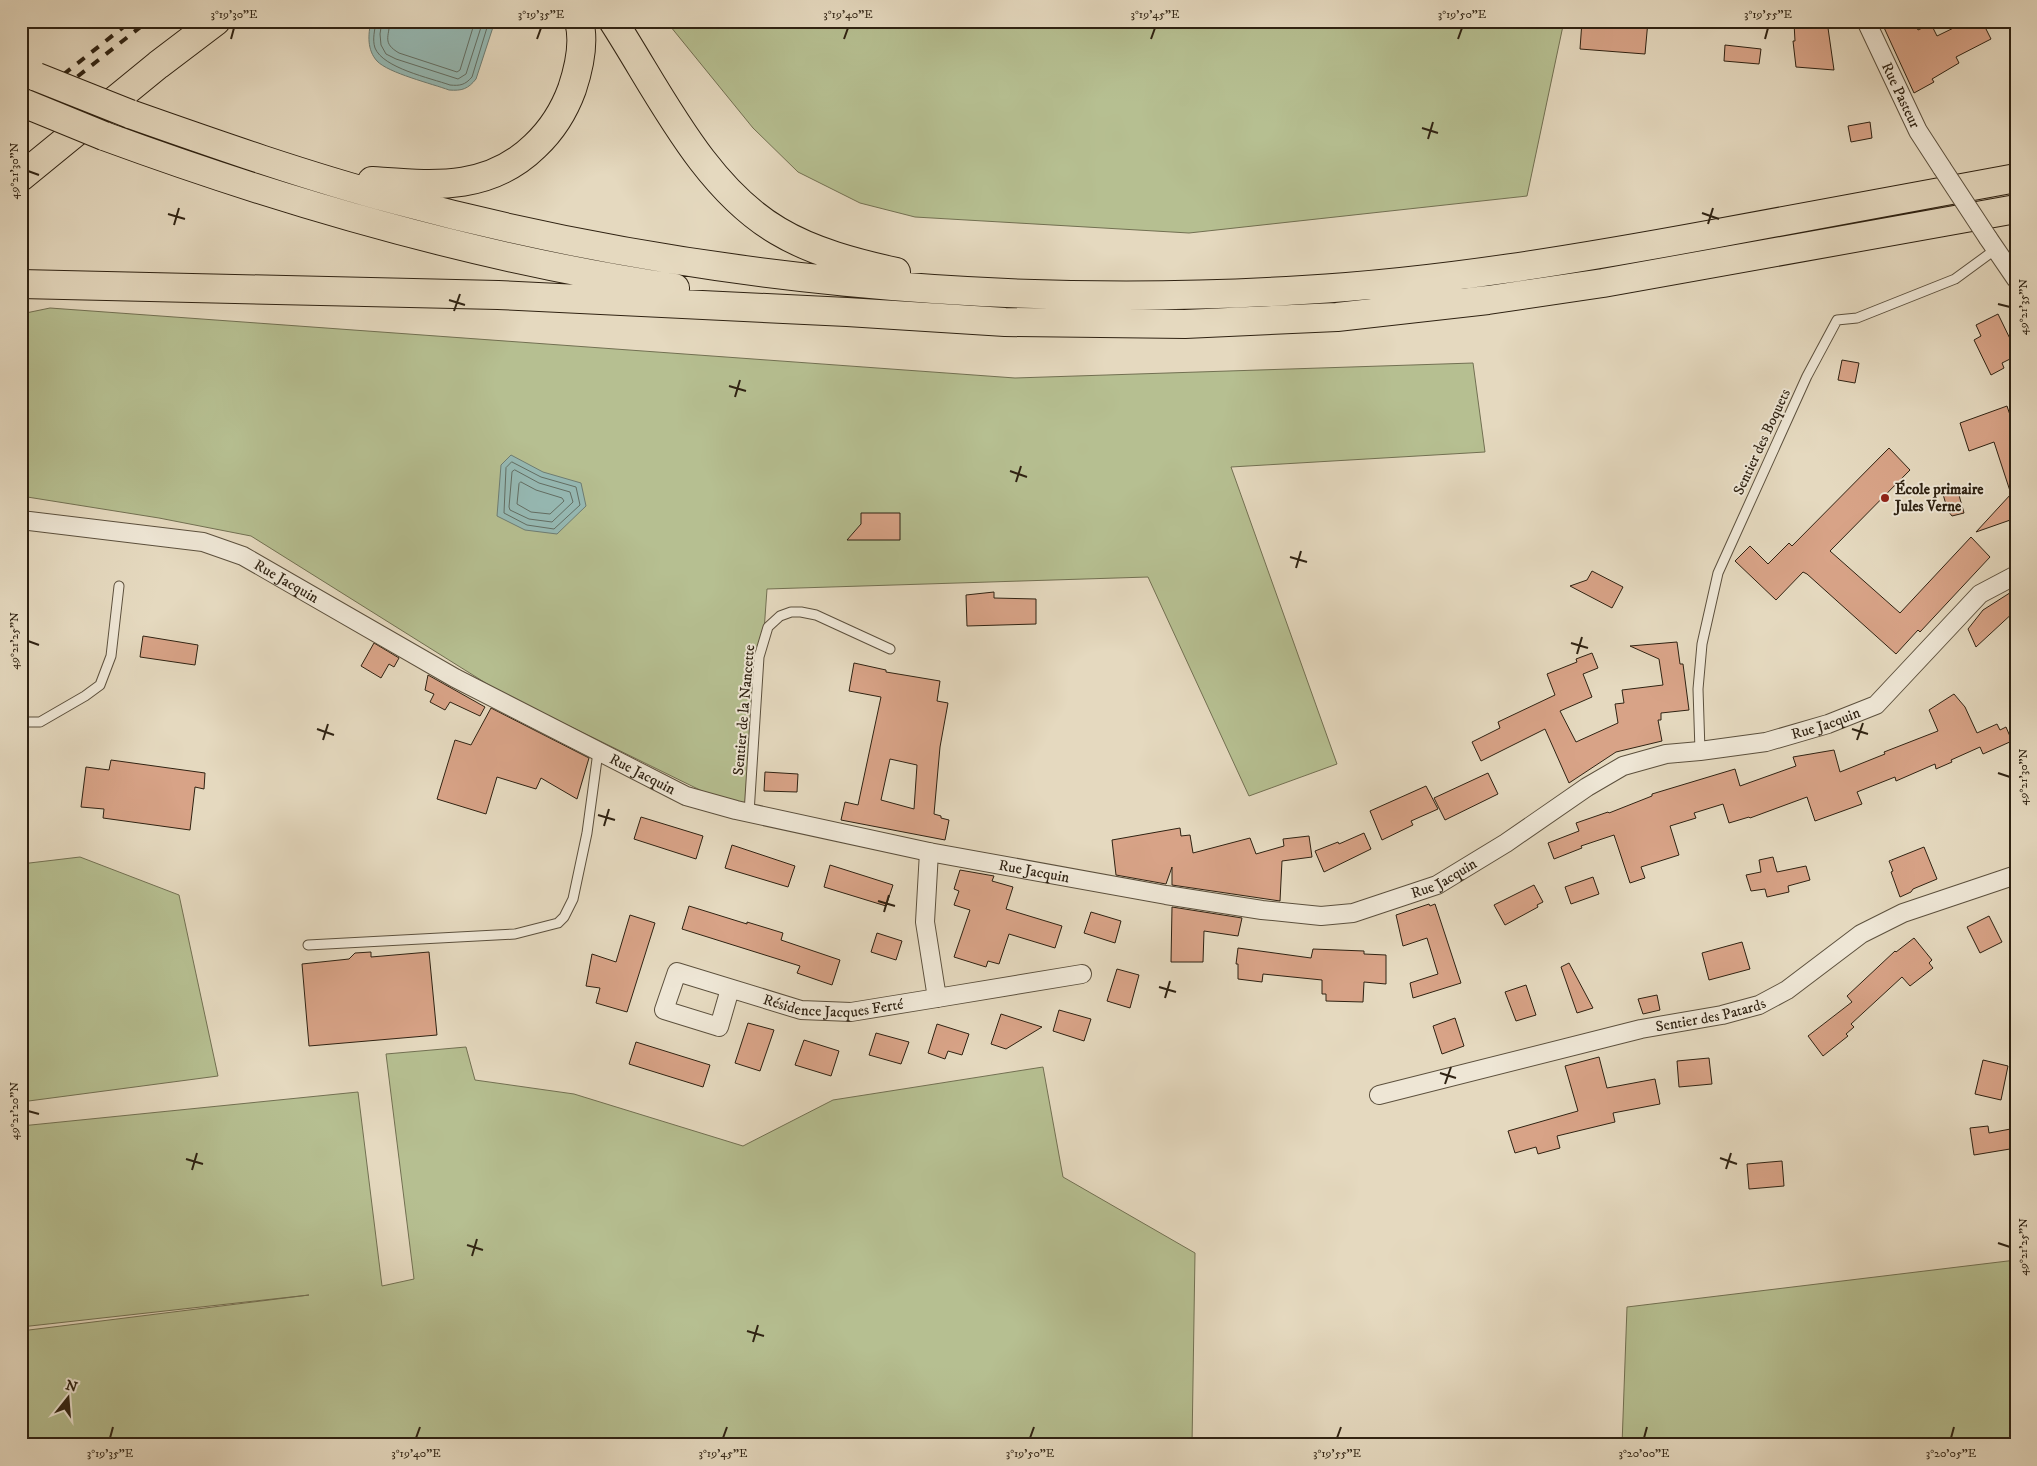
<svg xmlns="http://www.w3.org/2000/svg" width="2037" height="1466" viewBox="0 0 2037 1466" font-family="'IM FELL DW Pica',serif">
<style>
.green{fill:#b6bf91;stroke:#727052}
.water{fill:#96bab5;stroke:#6d7d74}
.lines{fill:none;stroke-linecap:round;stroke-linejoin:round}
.shore{stroke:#626e64;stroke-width:1}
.building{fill:#d8a387;stroke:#2f2212;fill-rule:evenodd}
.lane-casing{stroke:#5c503d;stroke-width:11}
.street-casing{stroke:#5c503d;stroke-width:20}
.highway-casing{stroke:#2f2212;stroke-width:30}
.lane{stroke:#eee6d5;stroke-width:9}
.street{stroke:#eee6d5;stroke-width:18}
.highway{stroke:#e5d9bf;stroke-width:28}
.rail{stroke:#2f2212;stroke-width:4;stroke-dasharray:9 9;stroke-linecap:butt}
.street-bridge-casing{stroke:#5c503d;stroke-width:20;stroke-linecap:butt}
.highway-bridge-casing{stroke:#2f2212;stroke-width:30;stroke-linecap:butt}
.street-bridge{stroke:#eee6d5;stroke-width:18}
.highway-bridge{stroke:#e5d9bf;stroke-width:28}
.ticks{fill:none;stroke:#2f2212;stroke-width:2}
.poi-dot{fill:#8f2418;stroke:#eee6d5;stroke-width:2}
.labels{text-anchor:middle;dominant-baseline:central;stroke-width:4;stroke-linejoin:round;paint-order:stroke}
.street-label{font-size:15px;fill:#2f2212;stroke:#eee6d5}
.poi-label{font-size:15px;font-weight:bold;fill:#2f2212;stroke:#eee6d5;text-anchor:start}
.neatline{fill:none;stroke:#2f2212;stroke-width:2}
.ticks-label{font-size:12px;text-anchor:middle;fill:#2f2212}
</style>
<rect width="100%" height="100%" fill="#e5d9bf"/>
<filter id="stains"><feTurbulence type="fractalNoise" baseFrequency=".004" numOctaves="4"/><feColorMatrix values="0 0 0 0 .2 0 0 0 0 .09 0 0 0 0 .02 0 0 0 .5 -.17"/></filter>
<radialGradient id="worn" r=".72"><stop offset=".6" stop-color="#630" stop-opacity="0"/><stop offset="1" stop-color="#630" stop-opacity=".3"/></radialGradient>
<path class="green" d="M666,21H1564L1527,196L1189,233L915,217L860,203L798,172L753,128Z
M50,308L1015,378L1473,363L1485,452L1231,467L1337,764L1249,796L1148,577L767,589L751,815L500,692L251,536L159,518L21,496V314Z
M80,857L179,895L218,1076L21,1102V864Z
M466,1047L475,1080L574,1094L743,1146L833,1100L1043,1067L1063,1177L1195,1253L1192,1445H21V1331L309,1295L21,1327V1126L358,1092L382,1286L414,1279L386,1054Z
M2016,1260V1445H1622L1627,1307Z"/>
<path class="water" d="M371,21H495L476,79C468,89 462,91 449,90C433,84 388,73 377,61C367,50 368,35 371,21Z
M511,455L543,472L581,483L586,506L557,534L525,530L497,516L501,465Z"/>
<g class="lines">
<path class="shore" d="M376,21C375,30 372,39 375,48C383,68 430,78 450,85C460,86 465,85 472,77L489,21
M382,21L380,34L381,45L386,54L396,59L458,79L466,74L483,21
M390,21C389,37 382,43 399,53L457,72L460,70L475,21
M512,462L541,477L576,487L580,505L554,529L527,525L504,513L506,468Z
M515,470L539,483L570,492L573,502L552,522L529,519L510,510L509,507L512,472Z
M521,482L536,490L562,498L564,501L550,514L531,512L517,504L519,484Z"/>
</g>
<path class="building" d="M1582,21H1648L1645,54L1580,49Z
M1806,21H1827L1834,70L1796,67L1793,41H1795L1794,23Z
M1881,21H1914L1918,30L1931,24L1937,36L1968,21H1982L1991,39L1956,57L1959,63L1932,79L1934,82L1914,93Z
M1725,45L1761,49L1759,64L1724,61Z
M1870,122L1872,138L1851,142L1848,126Z
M1998,314L2016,351V356L2002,363L2004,368L1991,375L1974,340L1981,336L1976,325Z
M1842,360L1859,363L1855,383L1838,380Z
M2007,406L2016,433V518L1976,532L2011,494L1994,442L1969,451L1960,423Z
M1889,448L1910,470L1830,551L1900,613L1971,537L1990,557L1920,632L1918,630L1896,654L1807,574L1803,572L1776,600L1735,561L1750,546L1768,564L1789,543L1792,546Z
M1957,488L1964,513L1952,516L1948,511L1942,491Z
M861,513H900V540H847L861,524Z
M1592,571L1623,587L1612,608L1570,586L1587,580Z
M2016,589V610L1976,647L1968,629L1983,610Z
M994,592V598L1036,599V624L967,626L966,595Z
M143,636L198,645L195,665L140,657Z
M1677,642L1680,664H1683L1689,710L1661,713V720H1658L1662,741L1616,752L1569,783L1545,729L1481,761L1472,742L1500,728L1498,722L1555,695L1547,674L1577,662L1576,659L1592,653L1598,668L1583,674L1592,697L1560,711L1576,742L1618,723L1615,704L1624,703L1622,690L1663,685L1659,659L1630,646Z
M374,643L399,658L394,667L389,664L381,678L361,666Z
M854,663L886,670V672L940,681L937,701L948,703L940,747L934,814L941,816V818L949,820L945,840L841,820L845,802L858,805L881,697L849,691ZM890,759L917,765L914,809L881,800Z
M428,675L485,707L480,716L450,702L445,710L430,702L434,694L425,690Z
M1954,694L1965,707L1977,733L1997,724L2000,730L2006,727L2012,741L1983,754L1980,747L1951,760L1952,762L1936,769L1935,764L1896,781L1895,777L1857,792L1862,804L1815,821L1807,797L1750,818L1749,817L1729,823L1723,804L1694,813L1696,818L1670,826L1679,855L1641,867L1645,878L1630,883L1614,835L1581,846L1582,848L1554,859L1548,843L1579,831L1576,823L1608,812L1609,813L1652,796V794L1735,769L1740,786L1796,766L1793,757L1834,750L1840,772L1885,754L1884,752L1938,731L1929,710Z
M491,708L589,758L577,799L541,778L536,789L497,777L486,814L437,799L455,740L471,745Z
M111,760L205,773L204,789L195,787L190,830L103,818L104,809L81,807L86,767L109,770Z
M765,772L798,774L797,792L764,791Z
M1488,773L1498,794L1445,820L1434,798Z
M1426,786L1438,809L1411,821L1413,825L1382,840L1370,811Z
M641,817L703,836L696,859L634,839Z
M1180,828L1181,836L1190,835L1193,853L1250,838L1256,854L1284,846L1283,839L1309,836L1312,857L1282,861L1280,901L1172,885V867L1166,884L1116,875L1112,840Z
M1364,833L1371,849L1324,872L1315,851L1338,842L1339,844Z
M732,845L795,866L788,887L725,868Z
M1924,847L1937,879L1913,889L1911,892L1900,897L1891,872L1893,871L1889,861Z
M1773,857L1777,872L1806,866L1810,880L1788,886L1789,892L1767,897L1765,889L1751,891L1746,875L1761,872L1759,860Z
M830,865L893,885L886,906L824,887Z
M960,870L994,876L992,881L1013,887L1006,909L1062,926L1055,948L1009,934L999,964L988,961L986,967L954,957L970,910L954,905L959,891L954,889Z
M1593,877L1599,894L1571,904L1565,887Z
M1534,885L1543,902L1537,905L1538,907L1505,925L1494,905Z
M1429,904L1430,906L1435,904L1461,983L1413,998L1410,983L1438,974L1427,938L1403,946L1396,915Z
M689,906L747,924V922L783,933L781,940L840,960L832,985L797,973L800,966L682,929Z
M1172,907L1242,918L1238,936L1204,931L1203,962H1171Z
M1091,912L1121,921L1115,943L1084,933Z
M630,915L655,923L627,1012L596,1003L600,988L586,986L592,954L616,962Z
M1989,916L2002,942L1980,953L1967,927Z
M877,933L902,941L896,960L871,952Z
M1914,938L1932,960L1929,963L1933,968L1910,986L1902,977L1851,1024L1854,1027L1846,1034L1848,1036L1823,1056L1808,1036L1852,1002L1847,996L1895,951L1896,952Z
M1742,942L1750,969L1709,980L1702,953Z
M1238,948L1311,958L1313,949L1364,951V954L1386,955V984L1364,982L1363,1002L1326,1001V994H1322V980L1263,974L1262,982L1238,979V964H1236Z
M371,952V957L429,952L437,1035L309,1046L302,964L349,959L355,953Z
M1569,963L1593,1008L1577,1013L1561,967Z
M1117,969L1139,975L1130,1008L1107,1001Z
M1526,985L1536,1015L1516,1021L1505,992Z
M1657,995L1660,1010L1643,1014L1638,999Z
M1059,1010L1091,1019L1084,1041L1053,1031Z
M1001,1014L1042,1027L1006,1049L991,1044Z
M1455,1018L1464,1046L1442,1054L1433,1026Z
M748,1023L774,1030L760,1071L735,1063Z
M937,1024L969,1034L962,1055L948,1051L945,1059L928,1053Z
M876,1033L909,1042L901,1064L869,1055Z
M804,1040L839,1051L831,1076L795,1065Z
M636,1042L710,1065L703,1087L629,1064Z
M1599,1057L1607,1088L1655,1079L1660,1104L1613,1113L1615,1122L1557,1136L1560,1148L1538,1154L1536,1147L1515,1153L1508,1131L1578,1111L1565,1066Z
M1709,1058L1712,1084L1679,1087L1677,1061Z
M1983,1060L2008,1066L2001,1100L1975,1094Z
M1988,1126L1989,1133L2016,1128V1148L1974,1155L1970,1128Z
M1782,1161L1784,1186L1749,1189L1747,1164Z"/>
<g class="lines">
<g class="lane-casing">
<path id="lane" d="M21,722H40L85,696L100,685L111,656L119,586
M1700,751L1698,689L1702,644L1718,573L1807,376L1837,320L1857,318L1955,279L1996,249
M749,813L759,657L768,627L780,616L791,612H801L816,615L890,649
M308,945L515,934L558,923L564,917L573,899L587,833L598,752"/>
</g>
<g class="street-casing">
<g id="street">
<path id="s1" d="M1866,21L1918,131L1942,168"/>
<path d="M1988,238L2016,279"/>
<path id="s2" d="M21,520L203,542L243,556L455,678L686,796L736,810L929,852L1166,895L1262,910L1321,916L1353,913L1437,885L1506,843L1587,787L1623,766L1666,754L1700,751L1766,742L1828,724L1876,705L1980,594L2016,575"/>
<path d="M929,852L925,922L937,998L1082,974"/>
<path id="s3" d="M730,989L719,1027L664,1010L677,972L801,1010L851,1012L937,998"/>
<path id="s4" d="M1379,1095L1641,1029L1722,1015L1759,1005L1787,990L1861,934L1903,913L2016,875"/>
</g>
</g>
<g class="highway-casing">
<path id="highway" d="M613,21C659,92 703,187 778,231C813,252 856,263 896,272
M130,114C218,145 306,176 396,200C687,279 1002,309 1303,290C1441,282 1577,259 1713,234C1814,215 1915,197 2016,178
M104,136C289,204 479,259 675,288
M21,177L158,65L216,21
M372,181C432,185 488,192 535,146C552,130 564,111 572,89C579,68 585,43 579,21
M21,284L498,295L847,312L1005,322L1185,324L1337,317L1488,300L1603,283L2016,209"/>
</g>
<use href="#lane" class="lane"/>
<use href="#street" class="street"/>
<use href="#highway" class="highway"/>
<path class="rail" d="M21,108L131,21
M21,121L148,21"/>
<g class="street-bridge-casing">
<path id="street-bridge" d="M1942,168L1988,238"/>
</g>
<g class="highway-bridge-casing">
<path id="highway-bridge" d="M37,77L130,114
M21,102L104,136"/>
</g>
<use href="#street-bridge" class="street-bridge"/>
<use href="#highway-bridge" class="highway-bridge"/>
</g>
<path class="ticks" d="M231,39L234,28M537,39L541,28M844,39L848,28M1151,39L1155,28M1458,39L1462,28M1765,39L1768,28M1422,128L1438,133M1428,139L1433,122M28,171L39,175M1702,213L1719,219M168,214L185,219M1708,224L1713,208M174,225L179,208M449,300L465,305M1998,304L2010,307M454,311L460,294M729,386L746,391M735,397L740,380M1010,471L1027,477M1016,482L1021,466M1290,557L1307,562M1296,568L1301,551M28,641L39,645M1571,643L1588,648M1577,654L1582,637M317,729L334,735M1852,729L1868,734M323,740L328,724M1857,740L1863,723M1998,773L2010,777M598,815L615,820M604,826L609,809M878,901L895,906M884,912L889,895M1159,987L1176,992M1165,998L1170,981M1440,1073L1456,1078M1445,1084L1451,1067M28,1111L39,1114M1720,1158L1737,1164M186,1159L203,1164M1726,1169L1731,1153M192,1170L197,1153M1998,1243L2010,1247M467,1245L483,1250M472,1256L477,1239M747,1331L764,1336M753,1342L758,1325M110,1438L113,1427M416,1438L420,1427M723,1438L727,1427M1030,1438L1034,1427M1337,1438L1341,1427M1644,1438L1647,1427M1951,1438L1954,1427"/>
<circle class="poi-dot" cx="1885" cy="498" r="5"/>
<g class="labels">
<g class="street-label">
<text stroke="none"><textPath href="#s1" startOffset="82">Rue Pasteur</textPath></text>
<text transform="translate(1762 442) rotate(-65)">Sentier des Boquets</text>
<text stroke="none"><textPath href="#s2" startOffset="276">Rue Jacquin</textPath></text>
<text transform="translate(744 710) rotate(-85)">Sentier de la Nancette</text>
<text stroke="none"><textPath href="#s2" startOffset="1926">Rue Jacquin</textPath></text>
<text stroke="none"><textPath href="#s2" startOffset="681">Rue Jacquin</textPath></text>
<text stroke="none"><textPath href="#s2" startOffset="1086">Rue Jacquin</textPath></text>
<text stroke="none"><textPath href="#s2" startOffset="1506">Rue Jacquin</textPath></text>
<text stroke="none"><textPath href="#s3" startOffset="299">Résidence Jacques Ferté</textPath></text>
<text stroke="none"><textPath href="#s4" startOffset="341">Sentier des Patards</textPath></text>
</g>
<g class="poi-label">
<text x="1895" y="489">École primaire<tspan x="1895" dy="17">Jules Verne</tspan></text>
</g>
</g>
<rect width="2037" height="1466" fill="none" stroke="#e5d9bf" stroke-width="55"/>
<g transform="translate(68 1398) rotate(17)" stroke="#eee6d5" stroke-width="4" paint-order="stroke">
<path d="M0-4L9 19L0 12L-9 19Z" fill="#2f2212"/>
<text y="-8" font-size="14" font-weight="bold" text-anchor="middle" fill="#2f2212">N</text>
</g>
<rect x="28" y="28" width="1982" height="1410" class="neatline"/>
<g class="ticks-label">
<text x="234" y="18">3°19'30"E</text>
<text x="541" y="18">3°19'35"E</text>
<text x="848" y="18">3°19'40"E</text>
<text x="1155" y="18">3°19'45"E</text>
<text x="1462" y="18">3°19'50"E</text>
<text x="1768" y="18">3°19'55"E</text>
<text transform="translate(14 171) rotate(-90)" y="4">49°21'30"N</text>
<text transform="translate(2023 307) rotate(-90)" y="4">49°21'35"N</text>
<text transform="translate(14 641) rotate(-90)" y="4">49°21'25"N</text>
<text transform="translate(2023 777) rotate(-90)" y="4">49°21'30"N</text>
<text transform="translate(14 1111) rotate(-90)" y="4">49°21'20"N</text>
<text transform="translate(2023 1247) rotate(-90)" y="4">49°21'25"N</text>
<text x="110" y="1457">3°19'35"E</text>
<text x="416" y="1457">3°19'40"E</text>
<text x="723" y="1457">3°19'45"E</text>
<text x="1030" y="1457">3°19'50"E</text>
<text x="1337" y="1457">3°19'55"E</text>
<text x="1644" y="1457">3°20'00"E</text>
<text x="1951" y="1457">3°20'05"E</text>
</g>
<rect width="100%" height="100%" filter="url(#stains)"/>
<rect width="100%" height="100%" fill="url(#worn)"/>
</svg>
